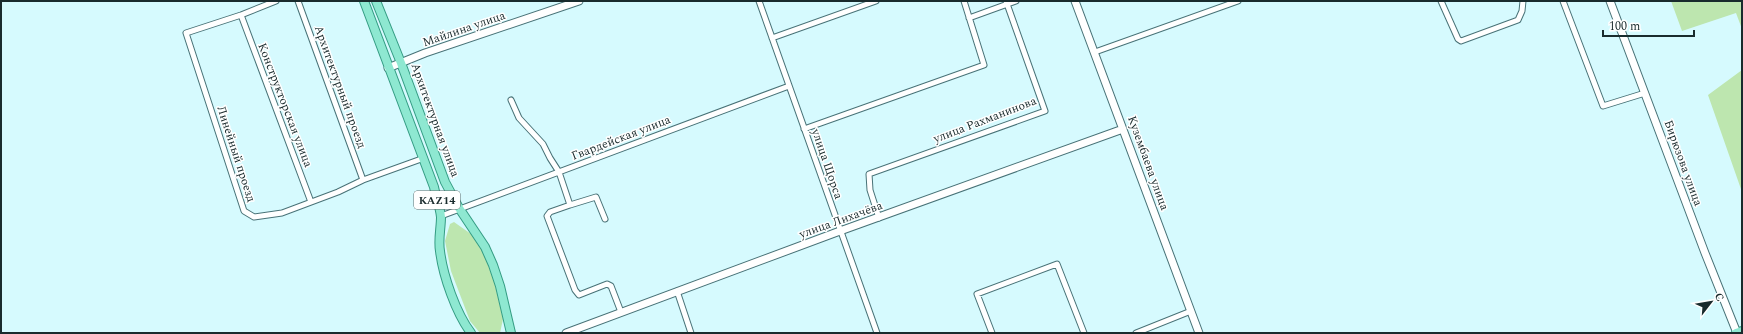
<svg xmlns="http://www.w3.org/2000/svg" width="1743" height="334" viewBox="0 0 1743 334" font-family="Spectral,serif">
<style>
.green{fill:#bde6af}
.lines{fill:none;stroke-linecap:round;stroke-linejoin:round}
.minor-casing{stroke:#487277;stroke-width:7}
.tertiary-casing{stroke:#487277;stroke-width:9}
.secondary-casing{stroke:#487277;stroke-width:9}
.primary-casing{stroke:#349c83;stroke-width:10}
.minor{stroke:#fff;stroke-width:5}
.tertiary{stroke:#fff;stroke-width:7}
.secondary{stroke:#fff;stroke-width:7}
.primary{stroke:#8ee8d1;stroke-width:8}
.labels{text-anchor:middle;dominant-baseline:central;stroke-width:3;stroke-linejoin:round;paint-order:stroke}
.shield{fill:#fff;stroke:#5e6b6c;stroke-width:1}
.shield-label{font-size:11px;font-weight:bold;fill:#192b2d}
.street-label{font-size:12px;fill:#192b2d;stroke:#fff}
</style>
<rect width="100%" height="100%" fill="#d6fafe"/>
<path class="green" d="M1671,1H1742V29L1736,13L1682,31Z
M1742,70V192L1708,95Z
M454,222L471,234L484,254L494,281L503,319L500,333H480L470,321L451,271L445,241L450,224Z"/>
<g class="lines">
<g class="minor-casing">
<path id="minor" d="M276,1L241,15L186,33L244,211L254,217L282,213L338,192L363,180L424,158
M298,1L363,180
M759,1L877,333
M1441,1L1458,39L1461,41L1518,20L1522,11L1523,1
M1563,1L1603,106L1645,93
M241,15L311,202
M969,18L1016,1
M772,38L876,1
M1095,52L1238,1
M511,100L519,118L543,144L550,158L559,172L570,205L550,212L547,216L575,290L579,295L607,284L611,286L621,312
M804,129L984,65L964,1
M570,205L596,197L605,219
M441,216L789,86
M879,218L870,190L869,174L1045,111L1006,1
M677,291L691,333
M992,333L977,294L1057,264L1084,333
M1136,333L1191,311"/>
</g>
<g class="tertiary-casing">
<path id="tertiary" d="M1075,1L1199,333
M1610,1L1705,253L1737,333
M566,333L840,231L1123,129"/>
</g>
<g class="secondary-casing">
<path id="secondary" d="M388,68L425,53L579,1"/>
</g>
<g class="primary-casing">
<path id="primary" d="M364,1L434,187C436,197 440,207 441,217C441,228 438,240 440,251C443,276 456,313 471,333
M376,1L401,63L445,182L459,208L485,247L493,265L500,286L511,333
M1736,333L1742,331"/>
</g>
<use href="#minor" class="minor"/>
<use href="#tertiary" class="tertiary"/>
<use href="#secondary" class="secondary"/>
<use href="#primary" class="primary"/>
</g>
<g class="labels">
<rect class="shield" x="414" y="191" width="46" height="18" rx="3"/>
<g class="shield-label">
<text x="437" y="200">KAZ14</text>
</g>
<g class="street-label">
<text transform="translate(464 29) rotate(-19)">Майлина улица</text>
<text transform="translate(340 87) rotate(70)">Архитектурный проезд</text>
<text transform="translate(285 105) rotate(69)">Конструкторская улица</text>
<text transform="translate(435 120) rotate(70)">Архитектурная улица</text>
<text transform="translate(985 120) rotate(-21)">улица Рахманинова</text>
<text transform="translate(621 138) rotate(-21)">Гвардейская улица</text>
<text transform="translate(236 154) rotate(72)">Линейный проезд</text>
<text transform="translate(1148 163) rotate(70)">Кузембаева улица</text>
<text transform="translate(1683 163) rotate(70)">Бирюзова улица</text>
<text transform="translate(827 164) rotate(71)">улица Щорса</text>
<text transform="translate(841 220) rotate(-20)">улица Лихачёва</text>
</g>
</g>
<rect width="1743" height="334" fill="none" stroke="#192b2d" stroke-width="4"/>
<g transform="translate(1711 302) rotate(59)" stroke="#ffffff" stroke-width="3" paint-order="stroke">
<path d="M0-3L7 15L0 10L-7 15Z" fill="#192b2d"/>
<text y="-6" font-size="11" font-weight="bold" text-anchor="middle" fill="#192b2d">С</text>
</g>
<path d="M1603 30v6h91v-6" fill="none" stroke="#192b2d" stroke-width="2"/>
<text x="1609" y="30" font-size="12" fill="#192b2d" stroke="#ffffff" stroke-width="3" paint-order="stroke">100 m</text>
</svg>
